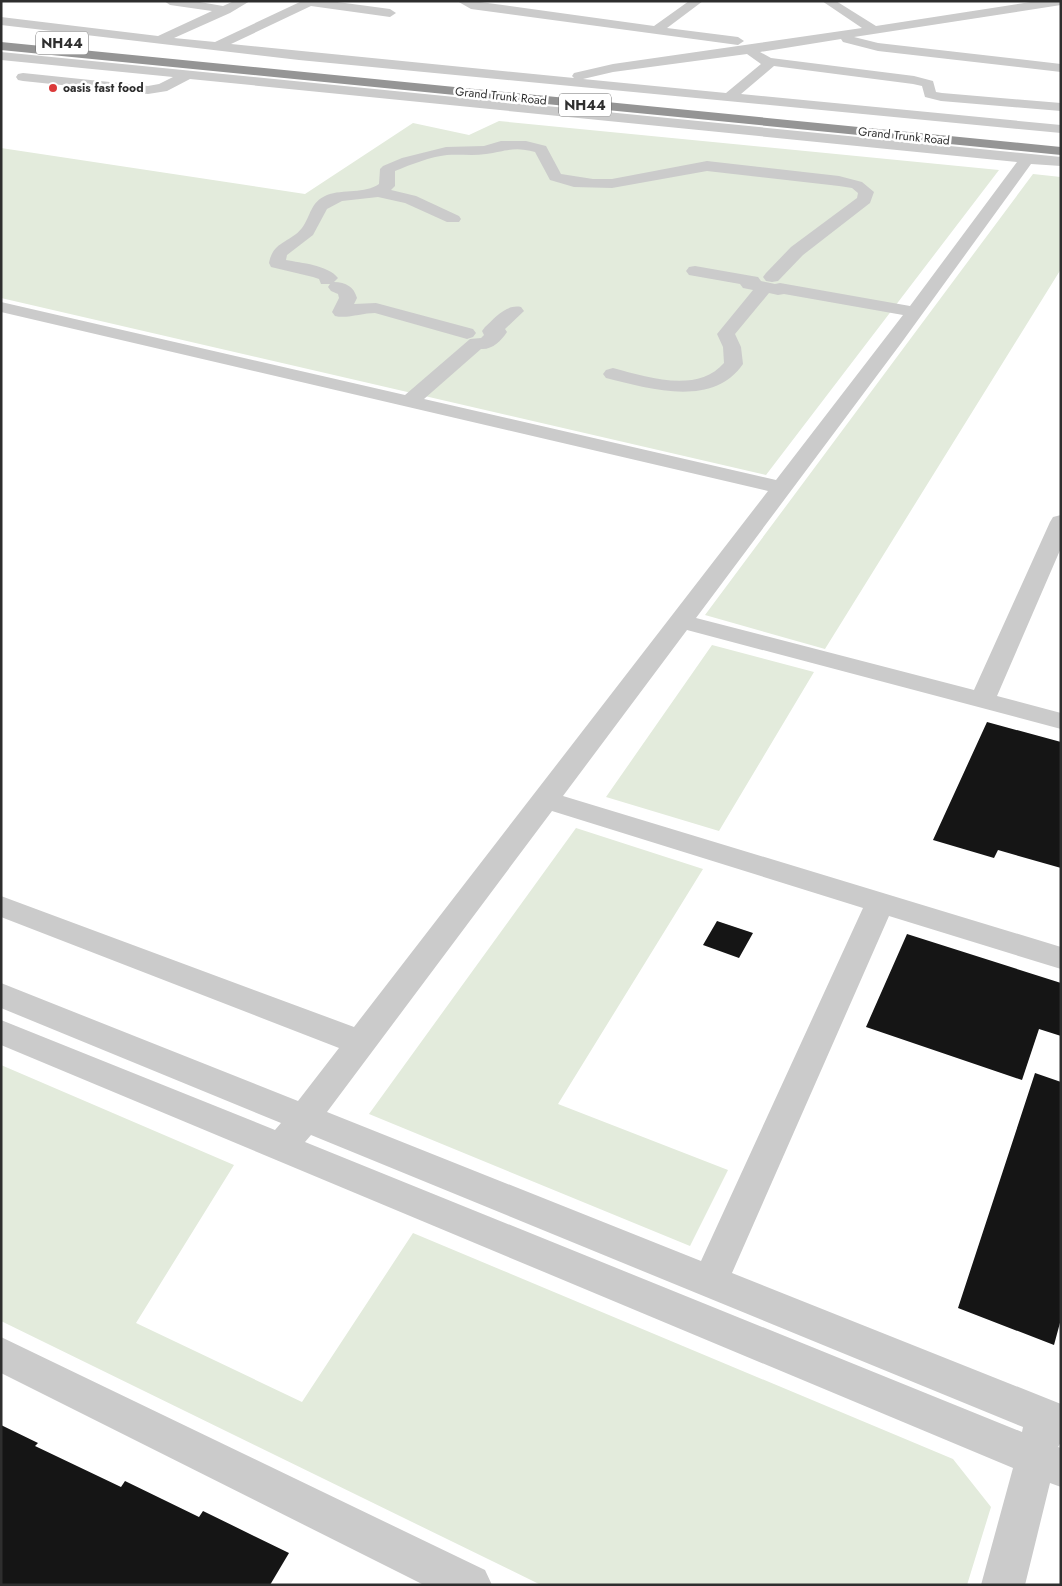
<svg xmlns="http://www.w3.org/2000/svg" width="1062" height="1586" viewBox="0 0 1062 1586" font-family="Jost,sans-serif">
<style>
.green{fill:#e3ebdc}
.building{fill:#151515}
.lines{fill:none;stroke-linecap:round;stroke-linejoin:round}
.minor{fill:#cbcbcb;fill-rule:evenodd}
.highway{fill:#959595;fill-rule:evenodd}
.poi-dot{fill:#db3a3a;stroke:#fff;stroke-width:2}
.labels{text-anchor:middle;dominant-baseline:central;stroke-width:5;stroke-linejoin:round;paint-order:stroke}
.far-poi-label{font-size:12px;font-weight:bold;fill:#2e2e2e;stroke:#fff;text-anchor:start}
.far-street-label{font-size:12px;fill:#2e2e2e;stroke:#fff}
.shield{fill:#fff;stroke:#6d6d6d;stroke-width:1}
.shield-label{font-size:14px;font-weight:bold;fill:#2e2e2e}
</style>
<rect width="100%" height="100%" fill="#fff"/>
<path class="green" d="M499,121L999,170L766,475L1,298V148L305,194L413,123L469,135Z
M1033,174L1061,177V269L825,649L705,615Z
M712,645L814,672L719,831L606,797Z
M576,828L703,869L558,1104L728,1170L690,1246L369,1114Z
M1,1065L234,1165L136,1323L302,1402L413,1233L953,1459L991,1507L967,1585H541L1,1321Z"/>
<path class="building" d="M987,722L1061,742V868L998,850L994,858L933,840Z
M717,921L753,933L739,958L703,945Z
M907,934L1061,983V1036L1039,1029L1022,1080L866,1027Z
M1035,1073L1061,1082V1319L1054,1345L958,1308Z
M1,1425L38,1443L35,1446L121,1487L125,1481L199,1517L203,1511L289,1553L270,1585H1Z"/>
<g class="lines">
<path class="minor" d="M164,1H194L223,6L234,1H250L230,13L174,38L215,42L302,1H330L390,9L396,13L390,17L311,6L231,44L574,78L572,76L574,73L613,64L862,28L822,1H836L876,26L1037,1H1061V5L854,37L878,43L1061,64V72L878,51L843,42L841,39L760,52L771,58L914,76L933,81L936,92L942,93L1061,103V111L941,101L925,97L922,86L913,84L774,66L741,94L1061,125V133L299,60L1,25V17L158,36L212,11L170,5ZM747,54L761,64L726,93L583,79L613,72Z
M457,1H473L654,26L689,1H703L667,28L738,37L744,41L738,45L471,9Z
M1,52L1061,157V166L1031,164L902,342L696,618L974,690L1050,522L1053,517L1061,515V548L997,696L1061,713V729L687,630L563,796L1061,947V969L889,916L732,1273L1061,1404V1442L1058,1447L1061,1448V1487L1050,1483L1025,1585H981L1013,1468L1,1045V1020L275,1130L281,1123L1,1008V983L298,1101L339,1048L1,917V896L354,1027L768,491L1,312V302L405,395L470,339L481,338L484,335L482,331L485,327C495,318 506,304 521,307L524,311L505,329L507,332C501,341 492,350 481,349L424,399L776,480L903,315L784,294L778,295L769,293L735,334L741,347L743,364C713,408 650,389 606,378L603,374L606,370L613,368C647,377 697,394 724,363L723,347L717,334L753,290L743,288L740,284L689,275L686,271L689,267L695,266L752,276L758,277L761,281L775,284L780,283L910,306L1017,162L190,79L167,91L148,94L23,81L18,80L16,77L18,74L23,73L148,86L159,84L173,77L1,60ZM552,811L863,908L701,1261L327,1112ZM311,1135L1023,1427L1022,1432L305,1142Z
M501,141H526L546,146L561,174L593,179H612L707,161L839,176L862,182L874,192L870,203L803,255L778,281L772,282L766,281L763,277L766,273L791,247L857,198L858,193L852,188L839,186L707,171L612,188L574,187L550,180L535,152C514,146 506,151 486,154C473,156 460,154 447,155C430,157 412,164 395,171V186L391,190L416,196L459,216L461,219L459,222H447L405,203L378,197L342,201L327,209L313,235L287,255L286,260C301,263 328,265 338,278L334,282C346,282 354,287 357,298L354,304L376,303L473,329L476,333L473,337L467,339L375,313C362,313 347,319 335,316L332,312L339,298L338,294L331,291L328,287L330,284H321L319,279L313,277L271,267L269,263C273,241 290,243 302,228C311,216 310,202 327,195C343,189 365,194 379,184L380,169L383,166L402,158L446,147L484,146Z
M1,1337L485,1570L492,1585H424L1,1373Z"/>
<path class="highway" d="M1,42L1061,147V155L1,50Z"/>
</g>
<circle class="poi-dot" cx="53" cy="88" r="5"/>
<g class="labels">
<g class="far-poi-label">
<text x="63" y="88">oasis fast food</text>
</g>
<g class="far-street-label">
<text transform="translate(501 96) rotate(6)">Grand Trunk Road</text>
<text transform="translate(904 136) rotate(6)">Grand Trunk Road</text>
</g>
<g class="shield">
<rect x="36" y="31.5" width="52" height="23" rx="4"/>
<rect x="559" y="93.5" width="52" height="23" rx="4"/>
</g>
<g class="shield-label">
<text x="62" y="43">NH44</text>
<text x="585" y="105">NH44</text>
</g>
</g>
<rect width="1062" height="1586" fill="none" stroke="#2e2e2e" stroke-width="5"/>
</svg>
